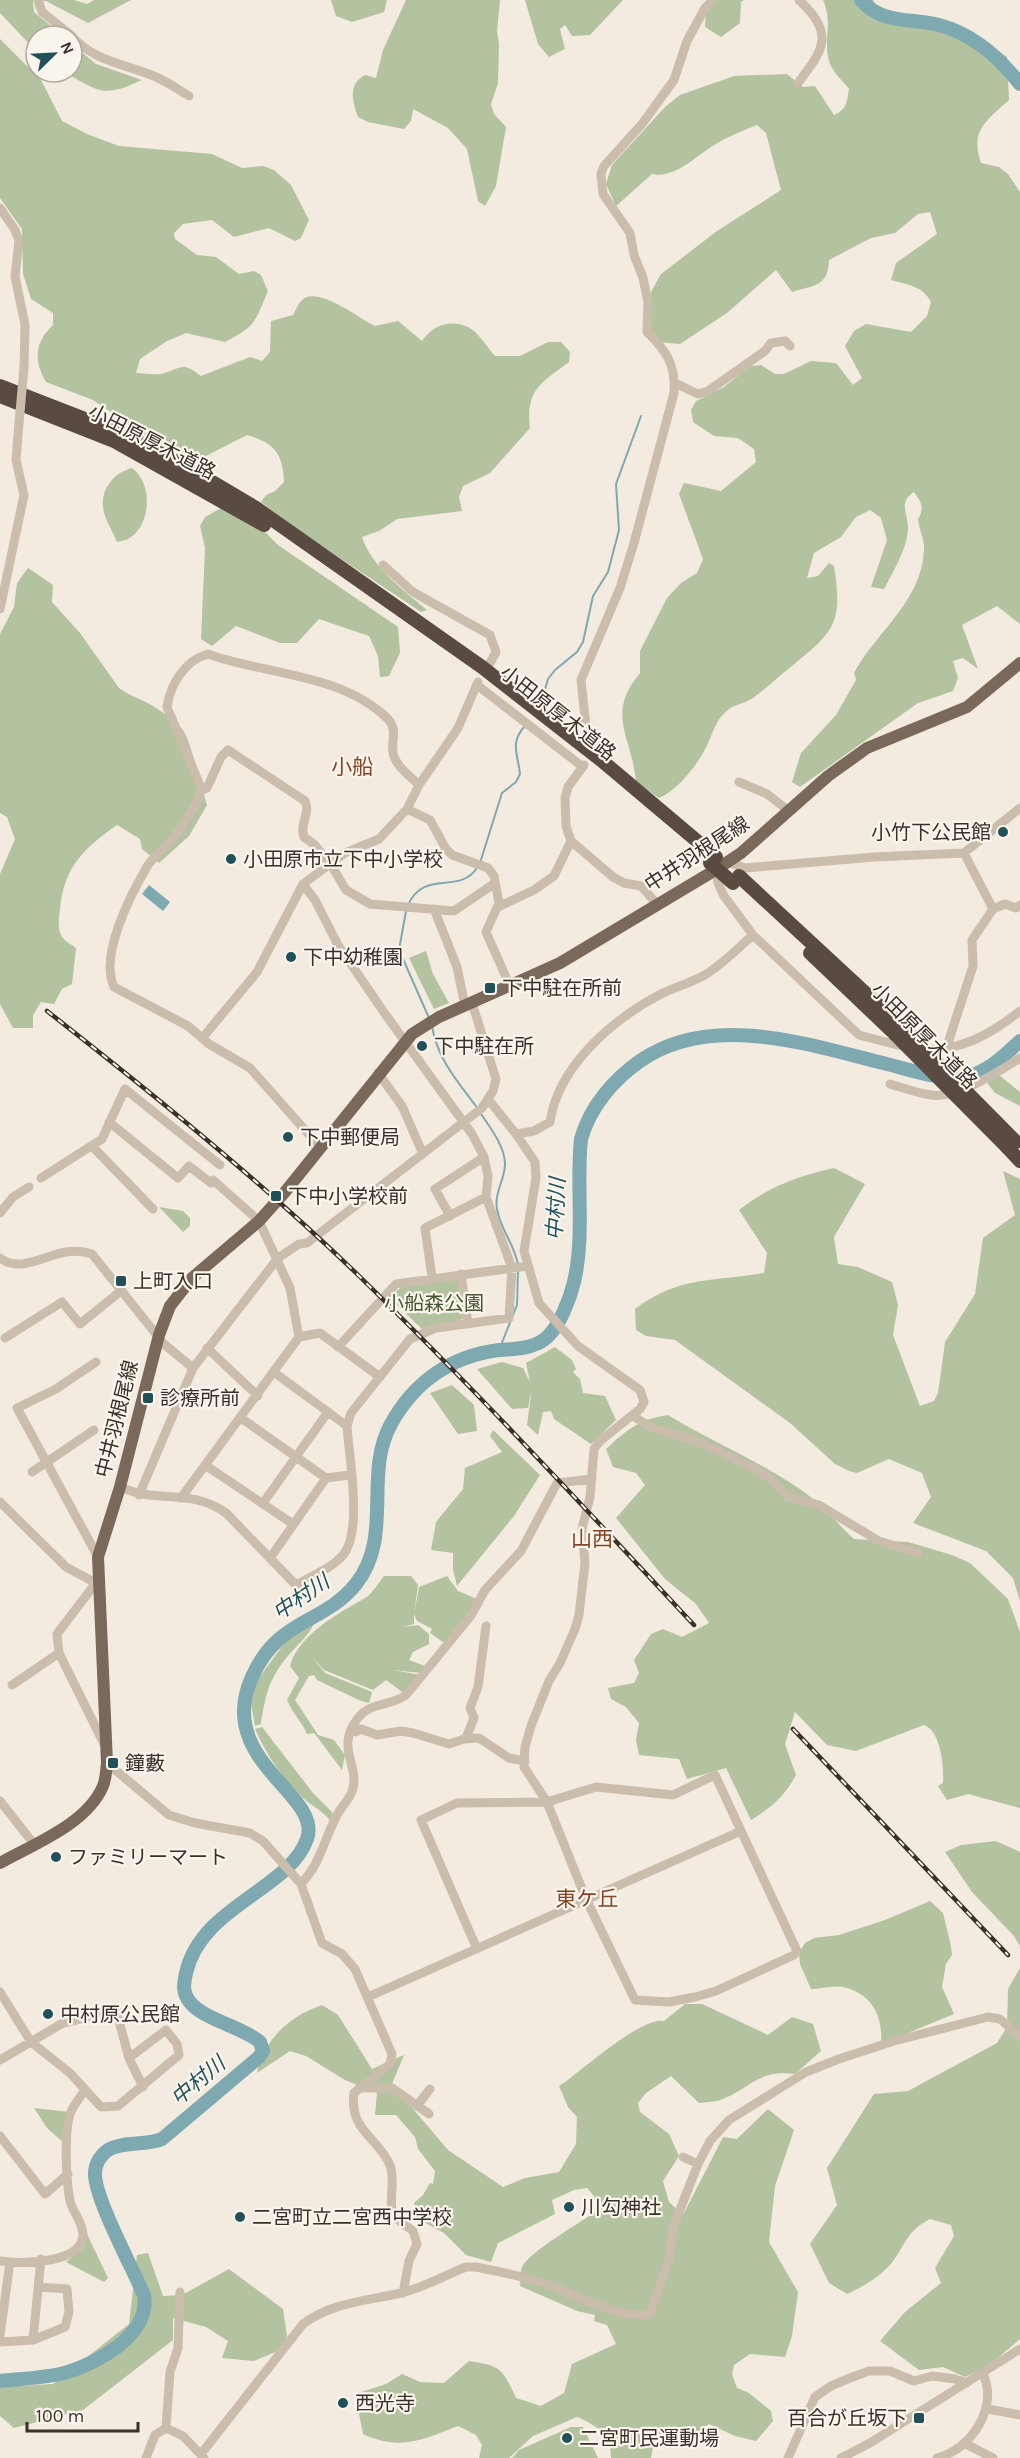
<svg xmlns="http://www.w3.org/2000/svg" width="1020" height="2458" viewBox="0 0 1020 2458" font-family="Karla,'Noto Sans JP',sans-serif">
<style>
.green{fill:#b3c29f}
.water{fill:#7ea9b0}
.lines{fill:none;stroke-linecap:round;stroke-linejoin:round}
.stream{stroke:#7ea9b0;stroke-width:2}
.river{stroke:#7ea9b0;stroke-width:14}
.minor{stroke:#cbbdab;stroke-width:9}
.major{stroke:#7a695b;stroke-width:12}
.highway{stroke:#594b41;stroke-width:14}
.rail-casing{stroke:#39302a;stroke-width:4.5}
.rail{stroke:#faf5ec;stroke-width:2;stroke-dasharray:7;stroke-linecap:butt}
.minor-bridge{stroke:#cbbdab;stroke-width:9}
.highway-bridge{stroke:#594b41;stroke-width:14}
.poi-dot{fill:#20505a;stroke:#faf5ec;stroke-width:2}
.labels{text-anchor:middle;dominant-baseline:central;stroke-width:4.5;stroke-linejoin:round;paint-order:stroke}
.street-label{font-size:20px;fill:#39302a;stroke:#faf5ec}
.poi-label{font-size:20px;fill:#39302a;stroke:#faf5ec;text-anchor:start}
.park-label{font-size:20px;fill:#44572e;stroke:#faf5ec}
.neighbourhood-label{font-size:21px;fill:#874524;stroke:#faf5ec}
.water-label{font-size:21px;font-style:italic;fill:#20505a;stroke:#faf5ec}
</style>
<rect width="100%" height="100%" fill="#f3ebdf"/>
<path class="green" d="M0,0H74L87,4L94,0H131L88,23L46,1H33L34,12L63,36H36V51L0,13Z
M331,0H387L384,12L352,22L336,16Z
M406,0H500L497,31L499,44L498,83L491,104L494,114L506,127L496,186L485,206L478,201L467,149L448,128L413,109L411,121L404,129L368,122L358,117C352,101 348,84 365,75L376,78L383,50Z
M525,0H623L590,35L572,36L565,25L560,29L565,49L549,57L538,44Z
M707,0H744L741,2L740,23L721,37L705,27Z
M823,0H873L885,21L904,27L940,21L973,33L1007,57L1009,100C986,121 970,130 981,163L999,167L1008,174L1020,192V624L997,606L962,625L978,669L963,658L953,661L958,678L953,691L918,703L800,787L792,782L801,753L836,715L856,680L854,673C876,632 922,601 924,550C925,541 919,529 918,519C925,508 921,502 914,492C897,503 909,514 908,531C906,550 893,572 884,589L871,587L887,540L881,518L870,510L856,517L841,537L814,553L807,578L818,576L829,563L834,566C843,623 835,631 792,666C779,676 767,688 753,698C746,703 735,704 728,710C714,720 712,739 703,753C693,770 677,790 659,798L636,782C632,736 605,715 640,673V651L667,598L681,583L697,573L703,559L679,494L684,483L721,491L756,462L754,449L738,438L714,436L693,422L691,410L696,401L724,387L750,366L761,365L775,374H784L811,361L836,363L853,385L862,378L845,346L854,331L866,324L911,332L927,316L931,302C923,286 908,285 891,280L896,263L937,234L930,212L918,214L895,233L871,238L829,260C828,287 814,285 792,292L776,270L727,313L680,344L657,342L646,319L652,290L661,274L717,231L781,190L766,133L757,125C742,131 727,137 714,145C696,156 675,179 652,174L616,206L606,184L612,165L665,107L680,95L734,76L787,74L803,87L815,86L834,115C847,110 847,101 849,89C841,79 830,70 828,57C824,35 833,23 823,0Z
M0,39L41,80L62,121L87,134L119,146L212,154L242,168L263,166L274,170L291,185L309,220L301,238L295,241L269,228L234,237L212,220L183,224L174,233L175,239L197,255L216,257L239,274L254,271L261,275L268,291C254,323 257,325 225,342L186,333L167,341L140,359L136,373C143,373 153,375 161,374C181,369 181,360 201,376L250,357L262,361L270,352L271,321L293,315C296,310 298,303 303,299C320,287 358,318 375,326L398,321L422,341C433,325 450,319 468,327C478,332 488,348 495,356H520L548,342H561L570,352L569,362C542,382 525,390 530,428L490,473L463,486L459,497L462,511L397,519L379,531L362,537C372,567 403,590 427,610L421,612L295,528L261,502L266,495L275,491L284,482C283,454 275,443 247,435L206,456H190L151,439L93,400L46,382C33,360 35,342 53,325V313L31,299L23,274L22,229L0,198Z
M72,44L96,64L142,80C103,98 100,92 64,72H72Z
M132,468C152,482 152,522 131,537C128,540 121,541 117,542C113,532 104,518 103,507C101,488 115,472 132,468Z
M221,508L259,526L278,545L398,627L400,653L389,676L380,677L378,656L369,636L319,619L297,643H280L236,626L212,646L201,639L205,548L200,526L205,517Z
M28,568L53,585L52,602L80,633L119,688C131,697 145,700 156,708C165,714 175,721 182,729C190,737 202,790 207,805L189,836L159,863L142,849L140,839L117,825C84,848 64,867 60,909C59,917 57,929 62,937C65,941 72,945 76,948L72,984L62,989L54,1004L41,1002L33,1015V1028H13L0,1004V874L15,839L7,817L0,813V634L14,607L17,583Z
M426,951L433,974L449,1003L434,1009L409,958Z
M999,1075L1020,1092V1106L995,1093L987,1083Z
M834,1168L865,1184L834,1237L838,1264L858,1267L892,1282L898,1305L893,1335L920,1406L934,1401L938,1393L945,1342L975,1294L983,1238L1015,1215L1003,1171L1020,1179V1601L1013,1578L986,1551L913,1523L931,1497L922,1473L889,1459L857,1473L849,1471L835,1464L790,1423L675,1340L646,1336L636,1330L635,1309C681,1275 712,1282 764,1273L767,1253L739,1210C768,1187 798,1176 834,1168Z
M159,1207L183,1211L190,1218V1226L183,1232Z
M458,1279L463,1319L423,1330L389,1297L402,1287Z
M555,1347L572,1360L576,1369L573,1372L580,1379L583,1393L605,1396L616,1420L591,1444L554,1419L551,1411L543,1412L538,1435L527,1425L532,1388L528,1408L512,1409L477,1369L502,1362L523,1368L530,1382L526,1363Z
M452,1385L474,1405L477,1431L458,1434L430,1393Z
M668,1415C715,1444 768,1464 812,1498C827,1509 840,1527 854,1539L908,1542L952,1555L970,1563L1008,1599L1020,1632V1808L968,1794L947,1800L938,1786L943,1783C944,1767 941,1731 924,1725L856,1751L827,1745L795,1712L785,1744L796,1775C784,1797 772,1807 751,1820L726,1768L687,1779L679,1759L639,1755L636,1740L639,1723L626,1707L611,1699L608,1688L634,1683L639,1673L634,1660L651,1634L663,1629L682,1637L709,1623L696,1604L665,1579L616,1518L645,1485L636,1473L613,1467L606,1449C628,1429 638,1420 668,1415Z
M493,1430L540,1475L514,1516L457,1586L453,1569V1553L431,1550L436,1522L463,1489L465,1468L502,1452L490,1436Z
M384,1576H411L418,1585L414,1614L419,1587L447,1576L458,1591L477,1599L450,1639L443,1642L430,1633L432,1629L417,1621L414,1614V1624L404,1627L418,1625L429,1634V1644L413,1652L409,1660L425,1666L421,1673L393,1670L421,1675L405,1694L386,1680L373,1690L324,1670L312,1657L325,1673L372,1692L369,1703L361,1701L317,1680L314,1675L309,1676L295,1700L318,1735L334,1740L345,1755L342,1770L318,1738L314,1733L307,1734C302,1722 293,1714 287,1700L299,1678L290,1666C298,1635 339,1613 365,1598C372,1594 379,1582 384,1576Z
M316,1619C310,1635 299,1643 288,1656C269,1678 265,1696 261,1724L255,1726L250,1698L258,1679L292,1633Z
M262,1727L313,1793L332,1812L333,1817L331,1822C324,1811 313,1807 303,1798C282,1777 267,1756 255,1729Z
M996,1841L1020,1852V1946L1014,1936L972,1892L945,1852L961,1845Z
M930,1901L943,1913L951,1946L952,1955L946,1964L942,1987L954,2014L881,2044C883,2017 873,1994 843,1987C834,1985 820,1989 811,1989L800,1964L799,1953L805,1943L814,1938L839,1935L885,1920Z
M1020,1968V2339L989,2365L965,2377L943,2367L919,2370L880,2341L905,2312L941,2283L935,2268L954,2236L951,2225L930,2219C906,2232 908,2241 893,2261C882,2276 864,2286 847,2294L829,2283L810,2244L837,2205L827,2168L874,2094L908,2091L997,2043L1007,2027L1008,1989Z
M685,2004H702L768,2035L792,2017L813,2024L821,2051L795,2074C758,2070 753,2086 723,2099C716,2102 707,2102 699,2103L671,2076L646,2093L638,2103L640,2112L669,2134L679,2156L663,2181L669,2202L683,2215L723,2137L737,2139L768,2109L794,2130L775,2186L769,2242L798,2292L792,2336L785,2357L750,2354L734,2365L732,2374L737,2388L749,2393L771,2411L773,2421L756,2441L735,2436L709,2424L693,2435H655L651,2458H611L609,2434C597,2429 589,2421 577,2417L533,2436L509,2458H479L482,2445L476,2435L458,2426C422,2440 400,2451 363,2434L355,2394L386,2384L402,2374L420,2382L444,2383L469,2361C501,2366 502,2368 516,2398L541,2406L564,2393L572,2364L616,2344L607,2325L594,2321L595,2315L577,2311L520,2286C521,2280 520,2272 522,2267C530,2251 582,2222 598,2210L594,2196L587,2188L574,2190L552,2200L555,2214L498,2243L491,2262L466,2255L444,2233L416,2218L414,2203L423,2195L430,2183L433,2184L435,2171L418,2149L415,2137L396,2115H375L377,2093L345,2080L306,2056L290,2051L257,2073C264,2039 290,2016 322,2005L338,2015L372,2069L404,2055L392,2084L448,2150L503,2187L525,2178L559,2172L576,2144L577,2117L568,2107L559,2086C581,2072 641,2016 664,2021Z
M34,2108L69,2112L64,2143L47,2128Z
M87,2234L108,2278L104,2282L66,2262L83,2249Z
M148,2253L163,2296L182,2295L229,2269L283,2309L287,2336L282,2349L254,2361L222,2358L228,2341L206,2327L173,2318V2340L83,2410L14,2428L0,2416V2387L53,2384L129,2324L137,2255Z
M571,2427H583L598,2458H512L519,2450Z"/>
<path class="water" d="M149,885L170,902L163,911L142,894Z"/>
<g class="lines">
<path class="stream" d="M540,707L548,679L555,670L577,652L583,642L593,596L608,572L619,530L616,484L641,416
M480,863L502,793L516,782L520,774C518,754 509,742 526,725
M408,905C424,869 459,895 477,868
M406,911L399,950L429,1018
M432,1026C437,1059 459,1083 478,1109
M481,1114C490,1127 505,1147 505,1164C505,1179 494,1193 497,1209C500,1229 515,1245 518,1265
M499,1350L517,1305L518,1271"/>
<path class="river" d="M861,0C881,24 911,18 939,25C973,34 999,57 1020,84
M0,2381C20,2379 41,2378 60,2374C93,2366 151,2336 144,2295C133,2269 95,2199 95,2174C95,2164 100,2156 108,2150C123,2141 145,2146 162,2139L259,2057L263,2051L260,2042C241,2026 203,2020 189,2001C182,1992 184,1983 186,1973C201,1906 289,1890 307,1839C323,1794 214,1761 252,1677C278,1618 323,1625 356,1584C394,1536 363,1474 391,1424C414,1382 451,1356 499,1350C514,1349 532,1349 545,1339C559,1328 570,1299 574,1282C585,1236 576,1186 581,1139C590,1107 613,1080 640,1061C712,1011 809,1045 887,1064C911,1070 938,1080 963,1077C985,1075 1005,1055 1020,1041"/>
<path class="minor" d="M38,0L42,12L72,36
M72,36C92,61 129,65 156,77C168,82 179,90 189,96
M798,83C824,49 835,34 799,0
M0,208L15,230L19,241L15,276L25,325L24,368
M675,383L698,394L708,391L765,351L771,343L785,341L790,346
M383,565L413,592L490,635L496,652L490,663
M0,609L24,495L16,460L19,423
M477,685L583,767
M587,736L581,680L620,588L634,543L674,393C676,365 666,350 647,332L648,302L643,278L634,255L630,233L603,194L601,174L604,166L642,124L674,80L687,41L705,8L713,0
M584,765L568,787L565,798L566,826L571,841L613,877L624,883L641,886L657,904
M739,782L767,794L789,811
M202,790C194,808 186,823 173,838C166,847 155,855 148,865C131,894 99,955 114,987L188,1026L209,1044L250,1068L320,1147
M407,809L430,820L446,849L452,855L488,868L494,876L499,903L486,932L510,986
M728,862L745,868L874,857L964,853L1020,808
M329,863L315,845L304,837C299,823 311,814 305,801L228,750L221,757L207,788L202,790L167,707C170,685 185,660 208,654C266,675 341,673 388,719C398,730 391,740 393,753C396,767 410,776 419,785
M330,863L346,890L370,904L454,911L495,883
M717,869L718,883L724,896L753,935L859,1035L905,1047
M498,907L534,890L554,876L571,841
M434,909L457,967L465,1006
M993,909L1005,904L1016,908L1020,905
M204,1036L257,972L303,884L345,853L379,839L407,809L419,785L458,728L478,682
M922,1049C960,1052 991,1034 1020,1011
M946,1049L973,966L972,940L993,909L964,853
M378,1073L402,1106L423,1154
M890,1084C903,1088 917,1093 931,1095C957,1099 998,1072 1020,1058
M109,1122L178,1178L189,1166L211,1183
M516,1134L534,1131L550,1122C558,1067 610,1022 657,996C672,988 688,984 703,976C721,966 738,948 753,935
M92,1146L153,1209
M41,1178L102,1139L125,1089L220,1165
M213,1180L259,1221L290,1288L299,1337
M0,1213L13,1197L29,1187
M450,1216L435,1189L484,1157
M0,1258C27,1278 57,1241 92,1254L164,1344L193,1368
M461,1274L468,1324
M432,1277L425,1228L486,1197
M5,1338L62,1302L80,1324L122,1290
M338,1347L396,1284L527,1266
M207,1348L258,1396
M96,1362L56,1389L17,1408L98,1557
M275,1373L347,1426
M633,1416L652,1428L697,1441L757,1470L772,1480L788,1497L819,1505L879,1541L918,1553
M241,1418L326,1478
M205,1465L293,1524
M32,1472L94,1430
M120,1487C158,1504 192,1488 226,1513L296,1585C311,1576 331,1569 343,1555C363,1532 349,1457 347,1426L351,1413L410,1339L436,1328L509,1318L512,1268L486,1197L488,1176L484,1157L472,1134L383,1011L338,945L315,900L303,884
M139,1495L193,1368L278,1258L299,1244L307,1243L482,1108L493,1091L496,1079L472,1003
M181,1498L299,1337L320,1333L380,1377
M0,1502L66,1567L94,1582
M263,1503L328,1412
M270,1558L326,1478L350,1475
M98,1580L57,1634L59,1653L104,1744
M12,1685L59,1653
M353,1730L356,1732L361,1729L377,1735L401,1731L413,1733L449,1744L464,1739L479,1738L509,1758L525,1761
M466,1738L474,1718L470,1708L478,1687L486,1626
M107,1763L169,1815L195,1823L250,1833L263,1841L301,1884L322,1943L342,1954L355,1969L392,2054L390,2064L354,2093C349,2131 378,2137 390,2165C396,2182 388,2199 393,2216L413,2231L417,2244L409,2261L403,2293
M0,1801L34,1844
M301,1884C321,1863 324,1839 337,1815C342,1805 351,1799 353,1788C359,1765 335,1747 358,1718C370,1702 392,1706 406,1695L470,1617L485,1590L521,1551L557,1483L592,1479
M477,1949L421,1820L457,1803L547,1802L596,1787L673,1795L715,1775L797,1951L794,1955L716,1991L695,1997L669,2002L635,2000L586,1899L547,1802L524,1767L525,1747L531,1726L549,1681L560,1663L575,1629L579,1615L585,1563L582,1529L590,1497L594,1449L600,1441L640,1409L644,1402L640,1390L578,1346L539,1303L524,1251L536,1178L535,1162L516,1134L488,1099
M0,1992L31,2042L70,2073L101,2107L118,2106L179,2055L177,2044L166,2030L129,2058
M368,1997L741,1831
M0,2060L61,2024L116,2010L129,2058L143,2087
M359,2088H392L429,2114
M417,2106L430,2089
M0,2136L45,2194L68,2174
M683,2157L698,2164
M0,2261C22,2264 82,2264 83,2235C83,2222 73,2213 70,2201C66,2181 64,2133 70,2114C73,2106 80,2097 85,2090
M0,2335L10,2262
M33,2340L41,2259
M0,2342L33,2340L65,2327L69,2312L67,2289L39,2287
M988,2409L1020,2415
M166,2428L170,2372L178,2348L180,2292
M964,2443L993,2458
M201,2454L303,2324C333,2302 366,2301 401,2293C423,2288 445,2275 466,2267H476C497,2271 519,2276 540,2282C565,2290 627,2323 650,2313L670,2257L672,2230L698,2164L710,2141L729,2120L806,2072L839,2059L894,2041L988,2017L1000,2019L1020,2037
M146,2458L155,2435L166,2428L183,2436L204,2458
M788,2458L815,2397L831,2386L850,2378L869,2371H890L914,2381L932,2376L955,2379L967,2383
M841,2458L870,2443L1020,2349
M937,2458C971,2450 999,2407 983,2374"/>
<path class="major" d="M0,1863C34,1844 87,1824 103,1786C106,1779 106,1771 107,1763L98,1557L120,1487L159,1335L170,1306L192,1278L259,1221L285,1192L412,1034L439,1017L560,963L717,869L741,853L828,776L867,748L967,707L1020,663"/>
<path class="highway" d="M0,386L121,433L192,470L256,508L482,667L601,760L716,857
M0,396L114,441L264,525
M739,876L902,1027
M810,953L895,1034
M1007,1147L1020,1161"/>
<g class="rail-casing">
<path id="rail" d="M47,1011C153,1094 258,1179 355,1272C472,1386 583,1506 694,1625
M793,1729L1008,1955"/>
</g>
<use href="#rail" class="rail"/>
<path class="minor-bridge" d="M19,423L24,368"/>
<path class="highway-bridge" d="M710,863L733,883
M902,1027L1016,1142
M895,1034L1007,1147"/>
</g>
<g class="poi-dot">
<circle cx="1003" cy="832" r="6"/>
<circle cx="231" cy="859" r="6"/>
<circle cx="291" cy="957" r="6"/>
<rect x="484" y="982" width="12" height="12" rx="3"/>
<circle cx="422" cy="1046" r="6"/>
<circle cx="288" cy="1137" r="6"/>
<rect x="270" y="1190" width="12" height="12" rx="3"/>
<rect x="115" y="1275" width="12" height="12" rx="3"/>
<rect x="142" y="1392" width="12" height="12" rx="3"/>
<rect x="107" y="1757" width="12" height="12" rx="3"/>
<circle cx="56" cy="1857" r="6"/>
<circle cx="48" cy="2014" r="6"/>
<circle cx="569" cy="2207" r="6"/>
<circle cx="240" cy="2217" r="6"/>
<circle cx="343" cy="2403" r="6"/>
<rect x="913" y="2412" width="12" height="12" rx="3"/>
<circle cx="567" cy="2438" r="6"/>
</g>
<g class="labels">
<g class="street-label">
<text transform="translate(152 442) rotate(27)">小田原厚木道路</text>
<text transform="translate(558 713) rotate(38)">小田原厚木道路</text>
<text transform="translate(697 854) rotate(-33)">中井羽根尾線</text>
<text transform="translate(924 1036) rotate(45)">小田原厚木道路</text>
<text transform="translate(117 1419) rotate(-76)">中井羽根尾線</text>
</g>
<g class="poi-label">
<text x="991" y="832" text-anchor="end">小竹下公民館</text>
<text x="243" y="859">小田原市立下中小学校</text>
<text x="303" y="957">下中幼稚園</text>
<text x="502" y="988">下中駐在所前</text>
<text x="434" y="1046">下中駐在所</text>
<text x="300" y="1137">下中郵便局</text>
<text x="288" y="1196">下中小学校前</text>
<text x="133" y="1281">上町入口</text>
<text x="160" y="1398">診療所前</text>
<text x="125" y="1763">鐘藪</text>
<text x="68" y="1857">ファミリーマート</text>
<text x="60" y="2014">中村原公民館</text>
<text x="581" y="2207">川勾神社</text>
<text x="252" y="2217">二宮町立二宮西中学校</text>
<text x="355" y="2403">西光寺</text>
<text x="907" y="2418" text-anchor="end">百合が丘坂下</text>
<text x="579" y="2438">二宮町民運動場</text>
</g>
<g class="park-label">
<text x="434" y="1303">小船森公園</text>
</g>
<g class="neighbourhood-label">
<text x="352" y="767">小船</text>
<text x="592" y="1539">山西</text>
<text x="587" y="1899">東ケ丘</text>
</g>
<g class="water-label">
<text transform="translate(556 1209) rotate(-87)">中村川</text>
<text transform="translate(301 1597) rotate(-34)">中村川</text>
<text transform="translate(198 2081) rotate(-40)">中村川</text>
</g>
</g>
<g transform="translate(54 54) rotate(66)"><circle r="28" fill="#faf5ec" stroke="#ada69e" stroke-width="1.5"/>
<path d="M0-4.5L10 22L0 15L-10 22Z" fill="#20505a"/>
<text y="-9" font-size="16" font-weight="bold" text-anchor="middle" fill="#39302a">N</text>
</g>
<path d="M27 2422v9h111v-9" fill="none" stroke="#39302a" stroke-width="3"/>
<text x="36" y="2422" font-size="18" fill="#39302a" stroke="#faf5ec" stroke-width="4.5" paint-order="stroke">100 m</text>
</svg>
